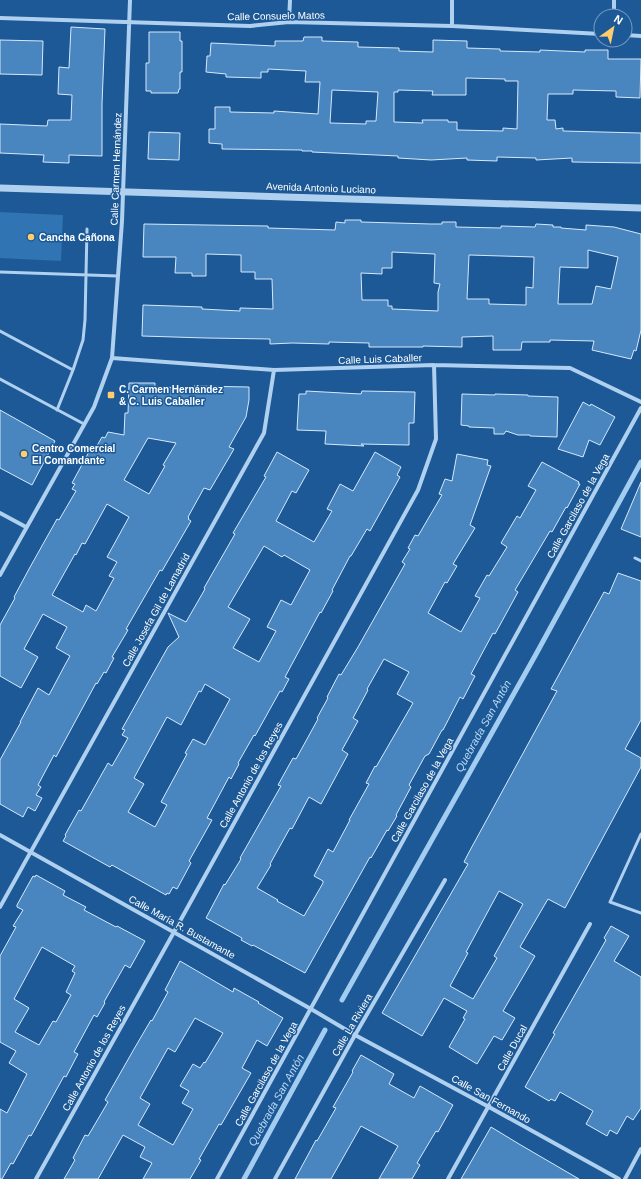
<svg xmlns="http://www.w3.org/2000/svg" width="641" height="1179" viewBox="0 0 641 1179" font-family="Helvetica,sans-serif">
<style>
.green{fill:#3074b4}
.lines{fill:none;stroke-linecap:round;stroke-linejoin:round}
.stream{stroke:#a3ccf1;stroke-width:5}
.building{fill:#4985be;stroke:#d6e9fb;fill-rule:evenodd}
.service{stroke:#b0d0f0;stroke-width:3}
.minor{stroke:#b0d0f0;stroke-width:4}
.tertiary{stroke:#b0d0f0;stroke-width:7}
.poi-dot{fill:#ffcd6e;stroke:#1c5996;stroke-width:1.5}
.labels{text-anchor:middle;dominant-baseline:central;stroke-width:3;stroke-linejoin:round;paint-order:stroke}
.street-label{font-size:10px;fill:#fff;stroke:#1c5996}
.poi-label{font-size:10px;font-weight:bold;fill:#fff;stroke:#1c5996;text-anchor:start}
.water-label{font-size:11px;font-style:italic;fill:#bcdaf6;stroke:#1c5996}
</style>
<rect width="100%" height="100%" fill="#1c5996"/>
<path class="green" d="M0,212L63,215L61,261L0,258Z"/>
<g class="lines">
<path class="stream" d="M342,1000L535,656L641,462
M244,1179L325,1030"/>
</g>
<path class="building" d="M71,27L105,29L102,104V156L69,155V163L43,162L44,155L0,153V124L47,126L48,120H71L72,95L58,94L59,67L69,68Z
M149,32H180V41H182V72H180V89H179L178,93H151V91H146V63H149Z
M304,37H322V41L358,42V47L399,48V51L433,52V40L467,41V48L500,49V51L540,52V50L585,52V50H608V59H641L640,98L616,97V91L573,90V94H548L547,120H555L556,129L563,128V131L641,133V163L572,162V158L536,160V158L497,157V161L467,160V158L431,160L398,158V156L312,152V151H302V150L222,149V144L209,143V129H215V107H230V112L274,113V111L318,114L320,82H305L306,71L268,69V72H261V78L226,77V74L206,72L207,56H210L211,43L275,46V41H303ZM466,78L505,79V81H518L517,129L503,128V131L457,130V122H448V120H422L423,123L394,122V92H398V90L433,91L432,95H466ZM332,90L378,92L376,121H366V124L330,123Z
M0,40L43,41L42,75L0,74Z
M149,132L180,133L179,160L148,159Z
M345,220H361V222L431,224H442V222H456V227L501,228V226L535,227L536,224L553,225V227H561V228L586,230V225L614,227L641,234V330L636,351L634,350L631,359L592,350L594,341L550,340V342H522L521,350H493V336L462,337V347L423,346V347H369V343L329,342V344L292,343L270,344V339L206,338L142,336L143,305L202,307V309L240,311V308L273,309L272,279H255V272H241V255L206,254V276H192V273H175L176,257H143L144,224L268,226V228L335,230L336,222L345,223ZM588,250L618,257L611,289L596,286L592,304H558L560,267L588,268ZM392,252L435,254L434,283L440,284L438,292V311L392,309V306H388V300H362L361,273L382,274V268H392ZM469,255L534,257L533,288L526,287V305L489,304V299H467Z
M129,383H155V387L194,388V386L249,387V400L246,417L229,447L234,449L210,490L204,488L188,517L189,518L188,519L191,521L162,571L160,570L126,629L128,630L112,657L114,658L106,673L104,672L97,684L96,683L56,757L54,755L38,785L41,787L36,795L42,798L35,811L28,807L23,817L0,804V760L21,722H20L38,688L49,695L66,663L70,656L56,648L67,627L43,614L24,649L38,657L21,688L0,676V625L15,598L14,597L29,569L57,519L59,520L76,491L72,489L75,484L72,483L90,450L92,451L94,448L95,449L102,437L105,438L108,432L124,435L125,413H128ZM148,438L176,443L163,465L165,466L149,494L124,480ZM107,504L129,517L107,557L117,562L109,576L114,578L96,611L86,605L83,612L52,595L75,554L76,555L82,543L85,544Z
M306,391L361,394L362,391L415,392L414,423H409V445L361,444L364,446L325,444L326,431L297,430L299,394H306Z
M462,394L495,395V394L528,395V396L558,397L557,437L530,436V435H518L506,431L504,434H494V428L469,427V426L461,425Z
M583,402L590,406L591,404L615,417L600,445L589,440L583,457L558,449Z
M0,410L55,441L32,485L0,468Z
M277,452L309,470L296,493L292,491L276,521L314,542L332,511L327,509L340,484L353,491L375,452L401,467L397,475L400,477L370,531L367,529L351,556H350L332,590L333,591L321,613L320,612L285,677L289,679L282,692L280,691L255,736L254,735L238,763L239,764L231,779L229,777L207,818L212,820L189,861L191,863L177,889L173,887L169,894L167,893L166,895L112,865L110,867L63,841L66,836L65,835L79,810L81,811L108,763L112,766L128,738L122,735L125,730L122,729L168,647L179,637L168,613L186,622L205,589L204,588L235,534L233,533L266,477L264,476ZM264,546L282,557L284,555L310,570L291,605L281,600L267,627L276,631L259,662L233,648L250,619L228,607ZM205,684L230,699L205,745L193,739L185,753L187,754L161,802L167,805L155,827L128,812L144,784L134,778L167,717L181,725L199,691L201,692Z
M457,454L488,460L487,465L491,466L470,525L475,528L453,564L457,566L447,583L445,582L428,613L461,632L480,598L475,596L487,575L489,576L507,547L501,543L517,516L520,518L536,490L528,486L542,462L579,482L578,484H580L567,508L566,507L552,532L550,531L515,590L518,592L495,634L493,633L471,674L475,676L463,699L460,697L443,730H442L429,754L425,756L409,785L411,787L396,815L397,816L388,831L387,830L371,858L370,857L305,973L253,945L252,946L241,940L242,938L206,918L224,884L225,885L241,859L240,858L281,786L278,785L293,758L296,759L318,719L317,718L328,698L327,697L339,674L341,675L358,647L405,564L402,562L410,549L408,548L415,535L418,536L442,495L439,494L445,479L452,481ZM384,659L409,672L397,694L413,703L376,767L375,766L366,783L369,784L349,820H350L333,852L328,849L314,876L323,881V883L304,916L277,901L278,900L257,888L271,865L270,864L290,828L292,829L309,797L321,804L348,754L342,750L358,721L353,718L368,690L367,689Z
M641,482V537L621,529Z
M618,573L641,581V720L625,749L641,758V767L565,908L548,899L520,947L535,956L503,1011L515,1018L502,1040L494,1036L477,1064L449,1047L465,1019L463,1018L467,1011L444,998L422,1036L382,1013L468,864L464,862L468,854L557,691L551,689L604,592L609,594ZM499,891L523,904L494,956L497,958L473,999L450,986L468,953L466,952Z
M36,875L65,891L63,895L86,907L84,910L116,927L117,926L145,941L130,968L125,965L104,1002L105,1003L97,1017L94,1015L74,1052L78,1054L66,1077L64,1076L31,1136L29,1135L13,1164L11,1163L2,1179H0V1109L7,1113L27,1074L9,1063L16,1051L0,1042V956L16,927L13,926L23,910L17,907V905L33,876L35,877ZM42,947L75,966L72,971L75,973L66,992L71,995L56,1022L53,1021L39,1045L15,1032L29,1008L14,999Z
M611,926L629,936L614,961L641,977V1108L633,1120L627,1116L617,1134L610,1130L607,1136L586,1124L593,1111L560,1092L555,1101L551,1099L549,1101L525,1087L555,1034L553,1033L606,940L604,938Z
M180,961L233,992L234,988L259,1002L258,1003L283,1018L267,1046L257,1040L242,1068L251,1073L221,1125L219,1124L199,1159L201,1160L190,1179H143L152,1163L140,1157L145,1147L123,1135L98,1179H64L75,1160L73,1158L85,1135L88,1136L108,1102L105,1100L134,1049L151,1020L152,1021L168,992L165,990ZM195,1018L223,1033L205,1063L204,1062L200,1068L193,1064L180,1086L189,1091L182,1103L193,1109L173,1145L138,1125L150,1104L140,1098L168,1048L175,1052Z
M361,1055L394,1074L389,1084L414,1098L420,1086L453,1105L438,1132L436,1131L417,1163L420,1165L412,1179H379L398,1146L361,1126L331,1179H295L316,1140L317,1141L336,1108L333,1107L353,1072L352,1071Z
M491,1127L519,1144L579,1179H461Z"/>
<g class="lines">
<path class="service" d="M0,272L118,276
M0,331L73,370L57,410
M73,370L83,340L85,320L87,229
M0,379L84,424
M635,558L641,561
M641,834L610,902L641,913"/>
<path class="minor" d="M614,16V0
M0,18L250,26L289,22L452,26L601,34
M289,22L290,0
M452,26V0
M625,35L641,36
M112,358L274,370L434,365L570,368L641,402
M0,513L26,527
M0,575L94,407L112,358L122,221L130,0
M0,835L311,1009L355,1035L489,1107L619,1179
M0,907L264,433L274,370
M36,1179L174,932L418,490L436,439L434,365
M217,1179L641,408
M275,1179L355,1035L445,880
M448,1179L590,924
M625,1179L641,1149"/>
<path class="tertiary" d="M0,188L641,208"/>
</g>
<g class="poi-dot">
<circle cx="31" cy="237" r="4"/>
<rect x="107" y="391" width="8" height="8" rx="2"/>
<circle cx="24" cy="454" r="4"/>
</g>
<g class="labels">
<g class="street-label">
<text transform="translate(276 16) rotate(-1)">Calle Consuelo Matos</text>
<text transform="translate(116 169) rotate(-88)">Calle Carmen Hernández</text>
<text transform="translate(321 188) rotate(2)">Avenida Antonio Luciano</text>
<text transform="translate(380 359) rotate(-2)">Calle Luis Caballer</text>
<text transform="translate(578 506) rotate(-61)">Calle Garcilaso de la Vega</text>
<text transform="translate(156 610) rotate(-61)">Calle Josefa Gil de Lamadrid</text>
<text transform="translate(251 775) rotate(-61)">Calle Antonio de los Reyes</text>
<text transform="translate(422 790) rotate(-61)">Calle Garcilaso de la Vega</text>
<text transform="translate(182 927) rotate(29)">Calle María R. Bustamante</text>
<text transform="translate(352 1025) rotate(-60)">Calle La Riviera</text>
<text transform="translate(512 1048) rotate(-61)">Calle Ducal</text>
<text transform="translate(94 1058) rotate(-61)">Calle Antonio de los Reyes</text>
<text transform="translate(266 1074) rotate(-61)">Calle Garcilaso de la Vega</text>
<text transform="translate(491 1099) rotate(29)">Calle San Fernando</text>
</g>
<g class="poi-label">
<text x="39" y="237">Cancha Cañona</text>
<text x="119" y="389">C. Carmen Hernández<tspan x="119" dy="12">&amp; C. Luis Caballer</tspan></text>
<text x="32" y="448">Centro Comercial<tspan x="32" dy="12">El Comandante</tspan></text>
</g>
<g class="water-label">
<text transform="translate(483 726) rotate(-61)">Quebrada San Antón</text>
<text transform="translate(276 1100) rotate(-61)">Quebrada San Antón</text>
</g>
</g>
<g transform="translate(613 28) rotate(33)"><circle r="19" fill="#1c5996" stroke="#779bc0"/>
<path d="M0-3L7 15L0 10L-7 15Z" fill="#ffcd6e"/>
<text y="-6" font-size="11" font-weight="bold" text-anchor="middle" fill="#ffffff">N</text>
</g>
</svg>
